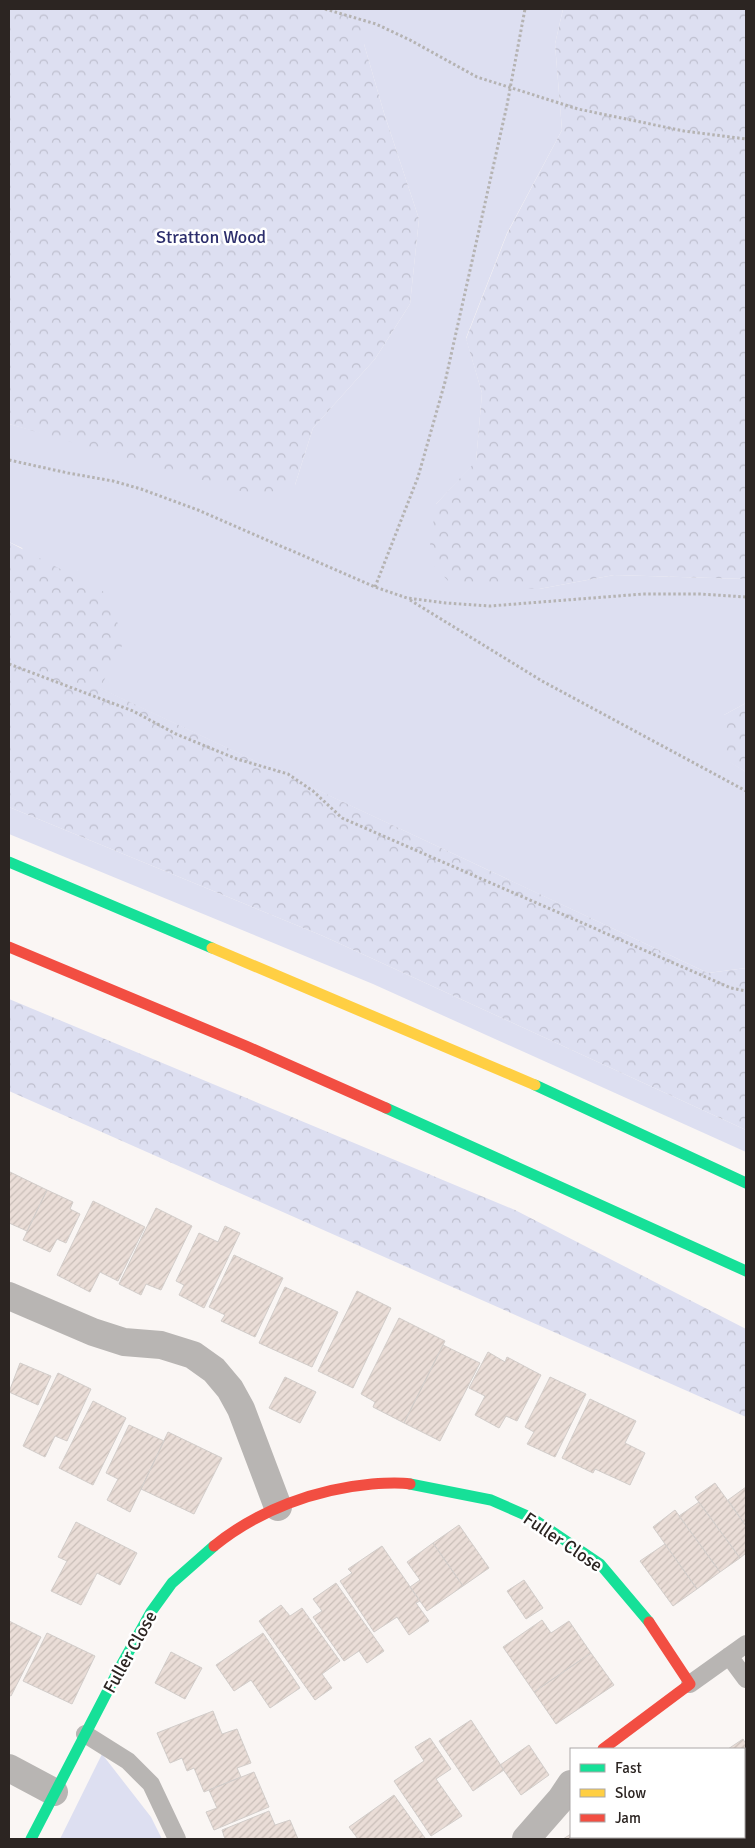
<svg xmlns="http://www.w3.org/2000/svg" width="755" height="1848" viewBox="0 0 755 1848" font-family="Signika,sans-serif">
<style>
.green{fill:#dddff1}
.forest{fill:url(#forest-crowns)}
.building{fill:url(#building-hatch);stroke:#d2cdca}
.lines{fill:none;stroke-linecap:round;stroke-linejoin:round}
.path{stroke:#b5b3b2;stroke-width:3;stroke-dasharray:2.5 2.5;stroke-linecap:butt}
.lane{stroke:#b8b5b3;stroke-width:18}
.street{stroke:#b8b5b3;stroke-width:28}
.fast{stroke:#16e098;stroke-width:11}
.slow{stroke:#ffcf43;stroke-width:11}
.jam{stroke:#f24e42;stroke-width:11}
.labels{text-anchor:middle;dominant-baseline:central;stroke-width:5;stroke-linejoin:round;paint-order:stroke}
.park-label{font-size:18px;fill:#2c2e6c;stroke:#fff}
.street-label{font-size:18px;fill:#2c2522;stroke:#fff}
</style>
<defs>
<pattern id="forest-crowns" width="20" height="18" patternUnits="userSpaceOnUse" patternTransform="scale(1.25)"><rect width="20" height="18" fill="#dddff1"/><path d="M2 6a3 3 0 1 1 6 0M12 15a3 3 0 1 1 6 0" fill="none" stroke="#bebfce"/></pattern>
<pattern id="building-hatch" width="6" height="6" patternUnits="userSpaceOnUse" patternTransform="scale(1.25)"><rect width="6" height="6" fill="#eaddd7"/><path d="M-1 1l2-2M0 6l6-6M5 7l2-2" fill="none" stroke="#c9beb8"/></pattern>
</defs>
<rect width="100%" height="100%" fill="#faf6f4"/>
<path class="green" d="M364,9H563L555,44L562,130L507,233L466,338L482,393L476,462L436,504L539,589L614,575L746,579V703L724,715V758L746,772V968L708,973L99,688L22,548L9,542V424L54,436L295,485L313,428L375,359L410,304L419,219L384,113L364,44Z
M9,807L323,936L746,1130V1152L373,984L9,834Z
M102,1754L151,1817L162,1839H60Z"/>
<path class="forest" d="M9,9H364V44L384,113L419,219L410,304L375,359L313,428L295,485L258,496L9,424Z
M563,9H746V579L614,575L539,589L450,583L428,559L436,504L476,461L482,393L466,339L507,234L562,130L555,44Z
M9,542L104,592L125,640L100,688L708,973L746,968V1130L323,936L9,807Z
M746,703V772L724,759V715Z
M9,999L515,1210L746,1329V1417L9,1091Z"/>
<path class="building" d="M10,1172L47,1190L27,1231L9,1223V1175Z
M47,1190L73,1202L70,1209L80,1214L66,1243L57,1239L50,1252L23,1240Z
M93,1201L145,1227L118,1281L100,1272L90,1292L57,1275Z
M156,1208L192,1226L161,1290L146,1284L141,1295L119,1284Z
M225,1226L240,1233L204,1308L179,1295L184,1285L176,1281L199,1233L218,1242Z
M234,1255L283,1278L255,1337L221,1321L225,1315L209,1307Z
M285,1287L338,1312L312,1367L259,1343Z
M357,1291L391,1308L353,1388L318,1371Z
M399,1318L445,1341L404,1423L373,1407L375,1402L361,1394Z
M443,1345L480,1363L440,1441L404,1423Z
M488,1352L505,1362L507,1357L541,1375L517,1421L506,1416L499,1428L475,1415L485,1396L469,1388Z
M20,1363L51,1376L38,1405L9,1392Z
M58,1373L91,1389L67,1441L55,1436L45,1457L23,1446Z
M285,1377L316,1392L300,1423L269,1408Z
M550,1377L586,1394L555,1457L527,1444L534,1432L525,1427Z
M590,1399L636,1421L625,1443L645,1453L630,1485L595,1469L593,1473L562,1458Z
M93,1401L126,1418L93,1485L59,1468Z
M129,1425L164,1441L130,1512L107,1500L118,1479L106,1473Z
M168,1432L222,1458L194,1514L141,1489Z
M715,1483L746,1526V1553L740,1558L695,1497Z
M746,1487V1526L728,1500Z
M699,1502L740,1558L720,1572L679,1516Z
M675,1510L720,1572L697,1589L653,1527Z
M76,1522L137,1553L120,1585L97,1573L81,1605L51,1591L67,1561L58,1557Z
M459,1525L489,1568L463,1586L433,1543Z
M433,1543L463,1586L427,1611L410,1587L420,1580L407,1562Z
M665,1544L697,1589L673,1606L640,1561Z
M382,1546L420,1601L416,1603L429,1621L409,1635L397,1617L374,1632L340,1581L352,1573L348,1569Z
M524,1580L543,1608L526,1619L507,1591Z
M336,1583L384,1651L367,1663L359,1651L344,1661L313,1617L322,1611L313,1599Z
M281,1605L290,1616L302,1608L340,1661L322,1674L332,1688L315,1700L259,1621Z
M542,1620L551,1633L569,1621L591,1653L534,1692L503,1647Z
M9,1621L41,1637L11,1696L9,1695Z
M47,1633L95,1656L72,1704L23,1681Z
M263,1633L300,1688L270,1708L251,1680L234,1691L216,1665Z
M171,1652L202,1668L185,1699L155,1683Z
M591,1653L614,1685L556,1724L534,1692Z
M213,1711L222,1734L237,1729L251,1763L237,1768L241,1777L204,1792L194,1768L187,1771L182,1758L170,1763L157,1733Z
M471,1720L504,1770L473,1791L439,1741Z
M430,1738L451,1769L436,1779L462,1816L431,1836L394,1781L424,1761L415,1747Z
M743,1739L746,1744V1786L744,1782V1749H728Z
M529,1745L549,1775L521,1795L500,1765Z
M254,1772L269,1807L214,1830L206,1812L217,1808L209,1790Z
M744,1782L746,1786V1824L744,1825Z
M394,1795L425,1838L423,1839H358L349,1827Z
M269,1811L275,1825L290,1820L298,1839H225L222,1830Z
M571,1834V1837H603L605,1839H563Z
M678,1837H738L737,1839H680Z"/>
<g class="lines">
<path class="path" d="M325,9L376,24L410,40L477,77L578,109L684,131L746,139
M9,460L68,473L113,481L141,489L198,510L375,587L407,598L446,603L490,606L643,594H700L746,597
M375,587L418,477L445,382L507,105L525,9
M410,600L542,681L746,791
M9,664L133,711L176,734L237,759L288,774L313,791L342,818L731,988L746,991"/>
<path class="lane" d="M729,1656L746,1679
M690,1684L746,1644
M85,1734L128,1761L151,1784L177,1839"/>
<path class="street" d="M9,1296L93,1332L124,1342L161,1345L193,1355L214,1370L230,1389L241,1409L278,1507
M9,1768L54,1792
M526,1839L561,1799L571,1784"/>
<path class="fast" d="M9,862L212,948
M535,1085L746,1183
M386,1108L746,1271
M410,1484L491,1500L532,1518L600,1564L649,1622
M31,1839L118,1671L151,1612L172,1583L214,1546"/>
<path class="slow" d="M212,948L535,1085"/>
<path class="jam" d="M9,947L246,1046L386,1108
M214,1546C258,1510 316,1489 372,1484C385,1483 398,1482 410,1484
M603,1749L690,1684L649,1622"/>
</g>
<g class="labels">
<g class="park-label">
<text x="211" y="237">Stratton Wood</text>
</g>
<g class="street-label">
<text transform="translate(563 1542) rotate(34)">Fuller Close</text>
<text transform="translate(130 1652) rotate(-61)">Fuller Close</text>
</g>
</g>
<rect width="755" height="1848" fill="none" stroke="#2c2522" stroke-width="20"/>
<rect x="570" y="1748" width="175" height="90" fill="#ffffff" stroke="#aba8a7"/>
<rect x="580" y="1764" width="25" height="8" fill="#16e098" stroke="#aba8a7"/>
<text x="615" y="1773" font-size="15" fill="#2c2522">Fast</text>
<rect x="580" y="1789" width="25" height="8" fill="#ffcf43" stroke="#aba8a7"/>
<text x="615" y="1798" font-size="15" fill="#2c2522">Slow</text>
<rect x="580" y="1814" width="25" height="8" fill="#f24e42" stroke="#aba8a7"/>
<text x="615" y="1823" font-size="15" fill="#2c2522">Jam</text>
</svg>
